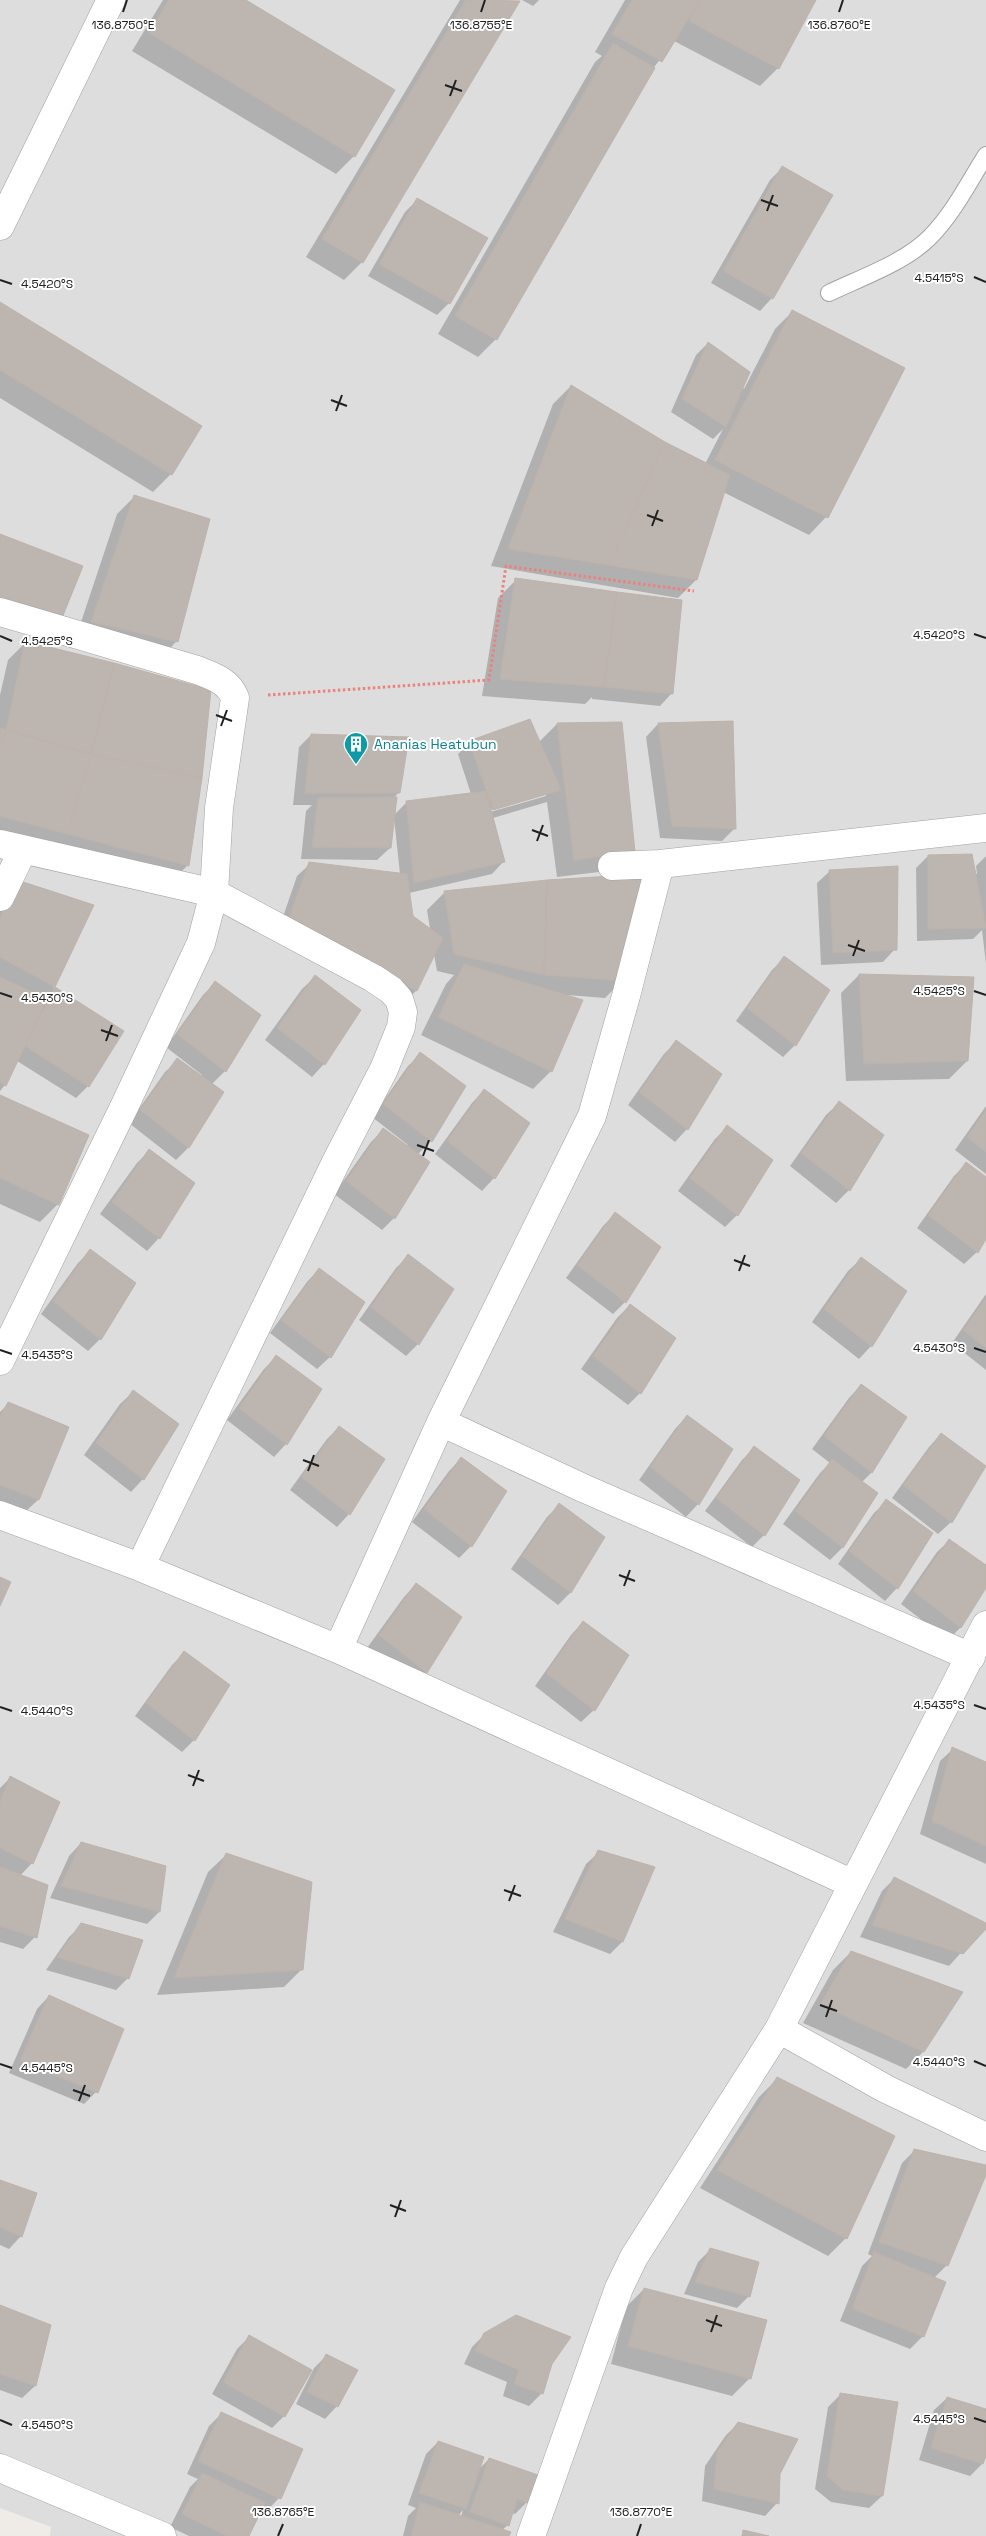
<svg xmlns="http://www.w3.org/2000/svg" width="986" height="2536" viewBox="0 0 986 2536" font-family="'Space Grotesk',sans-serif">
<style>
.residential{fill:#dedddd}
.shadow{fill:#0003;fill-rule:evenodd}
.building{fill:#bcb5b0;stroke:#bfb3ab}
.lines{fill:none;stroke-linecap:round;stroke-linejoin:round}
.service-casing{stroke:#a1a1a1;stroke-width:18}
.minor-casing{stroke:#a1a1a1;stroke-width:29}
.path{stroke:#ea827d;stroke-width:3;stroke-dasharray:2.5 2.5;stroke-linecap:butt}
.service{stroke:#fff;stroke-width:16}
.minor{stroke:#fff;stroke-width:28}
.ticks{fill:none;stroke:#202020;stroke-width:2}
.labels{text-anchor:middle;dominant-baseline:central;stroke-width:4;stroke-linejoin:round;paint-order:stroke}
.culture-label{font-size:14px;fill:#0d838f;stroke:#fff;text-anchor:start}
.ticks-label{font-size:12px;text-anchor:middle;fill:#202020;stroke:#fff;stroke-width:4;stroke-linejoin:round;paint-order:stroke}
</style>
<rect width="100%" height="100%" fill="#efece7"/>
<path class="residential" d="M0,0H986V2536H50L51,2527L0,2508Z"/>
<path class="shadow" d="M163,0H243L354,156L336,174L132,51Z
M460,0L518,1L362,262L344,280L306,257Z
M522,0H539L533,6Z
M625,0H815L778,68L760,86L674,41L652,70L496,339L478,357L438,334L595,62L602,56L595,52Z
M782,168L772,298L760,311L711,283L770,180Z
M417,200L449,303L437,315L368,276L405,212Z
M0,304L171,474L153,492L0,398Z
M793,311L826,517L809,535L723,492L696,580L678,598L491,566L553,404L571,386L665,443L705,464L723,429L713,439L671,412L696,355L708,343L744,389L775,329Z
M135,496L177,641L159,659L75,640L117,514Z
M516,580L672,693L660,706L592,699V697L585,704L482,696L498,598Z
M26,642L188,865L170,883L0,838V695L8,660Z
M557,724L616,870L557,877L547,802L493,818L504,861L492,874L409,893L412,917L430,929L427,910L445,892L623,980L605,998L567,995L551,1071L533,1089L421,1035L446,984L454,975L437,971L434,954L416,991L403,1003L276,937L297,876L310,864L400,874L394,818L390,848L377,860L301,859L306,811L312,805H293L299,747L311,735L399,792L393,799L394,815L407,802L471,794L458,754L470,742H539ZM546,793V796L487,813L486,811Z
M658,724L734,829L722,841L660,838L646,737Z
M928,856L975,874H977L976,866L986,856V964L982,930L973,939L917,941L916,868Z
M830,871L895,949L883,962L821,965L817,883Z
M0,905L93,906L53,987L122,1031L88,1086L76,1098L17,1061L5,1085L0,1091Z
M784,958L829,990L795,1045L783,1057L736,1021L772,970Z
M859,975L973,978L967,1061L949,1079L846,1081L841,993Z
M315,977L324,1064L312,1077L265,1040L302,989Z
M215,983L225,1071L211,1085L222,1093L188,1148L176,1160L129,1123L165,1072L178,1060L201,1077L202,1075L166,1047L203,995Z
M676,1042L721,1074L687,1129L675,1142L628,1105L664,1054Z
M421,1054L464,1086L431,1141L417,1155L428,1163L394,1218L382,1230L334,1194L371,1142L383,1130L406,1147L408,1145L372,1117L408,1066Z
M484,1090L494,1178L482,1191L435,1154L472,1103Z
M0,1096L58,1204L40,1222L0,1204Z
M839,1103L883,1136L849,1190L836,1203L790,1166L826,1115Z
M986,1106V1174L955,1150Z
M727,1127L737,1215L725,1227L678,1191L715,1139Z
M149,1151L159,1238L147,1251L100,1214L137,1163Z
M966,1164L986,1178V1237L977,1252L964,1264L917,1228L954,1176Z
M615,1214L625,1302L613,1314L566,1278L603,1226Z
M90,1251L100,1339L88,1351L41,1314L78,1263Z
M408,1256L418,1344L406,1356L359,1320L396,1268Z
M861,1259L871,1346L859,1359L812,1322L848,1271Z
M319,1269L330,1357L317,1369L270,1333L307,1282Z
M986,1294V1370L952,1343Z
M630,1305L640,1393L628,1405L581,1369L617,1318Z
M276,1357L286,1444L274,1457L227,1420L264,1369Z
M861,1385L905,1418L871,1473L862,1482L876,1493L842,1548L830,1560L783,1524L820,1473L830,1463L812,1449L849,1398Z
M133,1392L177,1425L143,1479L131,1492L84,1455L120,1404Z
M8,1404L67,1428L38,1500L25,1512L0,1502V1412Z
M687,1416L732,1450L698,1504L686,1517L639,1480L675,1429Z
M339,1427L383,1460L349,1514L337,1527L290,1490L327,1439Z
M941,1434L985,1467L951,1522L938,1534L892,1498L929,1447Z
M754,1448L764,1535L752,1547L705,1511L742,1460Z
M461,1459L471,1546L459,1558L412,1522L449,1471Z
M887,1501L897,1588L885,1601L838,1564L874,1513Z
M559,1505L604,1538L570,1593L558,1605L511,1569L547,1517Z
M950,1540L986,1567V1586L960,1628L948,1640L901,1604L937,1552Z
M416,1584L460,1617L426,1672L414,1685L367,1648L404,1597Z
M583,1622L594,1710L581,1722L535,1686L571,1635Z
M184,1653L194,1740L182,1752L135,1716L172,1665Z
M953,1749L986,1763V1864L920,1834L940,1761Z
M10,1778L32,1863L20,1876L35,1937L23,1949L0,1942V1788Z
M81,1843L159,1912L147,1924L50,1898L69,1856Z
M599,1852L622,1942L610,1954L553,1932L586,1864Z
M226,1855L302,1969L284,1987L157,1995L208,1872Z
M895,1878L986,1925L949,1966L860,1937L882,1891Z
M82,1925L128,1978L116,1990L46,1970L69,1937Z
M851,1952L924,2051L906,2069L803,2023L833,1970Z
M49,1996L96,2092L84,2104L9,2073L37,2009Z
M777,2079L846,2238L828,2256L700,2188L759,2097Z
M914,2151L986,2167V2172L947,2265L934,2278L923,2336L910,2349L840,2321L862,2266L872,2256L868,2254L902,2163Z
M0,2182L21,2236L9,2249L0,2245Z
M710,2250L749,2296L737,2308L684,2294L698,2262Z
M644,2289L750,2378L732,2396L611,2364L626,2307Z
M0,2307L50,2326L35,2386L22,2398L0,2390Z
M485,2334L551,2363L542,2393L529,2406L503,2396L507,2382L464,2364L472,2347Z
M250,2336L284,2416L272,2428L212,2394L237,2349Z
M326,2356L337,2406L325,2419L296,2404L314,2368Z
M840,2395L882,2496L869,2508L831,2502L815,2489L828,2407Z
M947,2398L986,2410V2452L982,2464L970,2476L919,2460L934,2410Z
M221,2414L279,2498L267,2511L261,2508L248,2536H189L170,2527L190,2487L198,2479L187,2474L209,2426Z
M739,2423L778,2473L777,2503L765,2516L702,2501L705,2466L726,2435Z
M438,2442L478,2470L489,2459L527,2502L515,2514L511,2513L508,2525L502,2530L507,2536H403L408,2516L416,2508L408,2505L426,2454ZM463,2510L461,2517L458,2516Z"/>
<path class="building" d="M169,0H246L395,90L355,157L149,33Z
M466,0L520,1L363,263L322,239Z
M632,0H700L662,62L612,34Z
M700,0H816L779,69L689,21Z
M613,43L655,68L497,340L455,316Z
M782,166L833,195L773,299L723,271Z
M417,198L488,238L450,304L379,264Z
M0,302L202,426L172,475L0,370Z
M792,310L905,368L828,518L715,460Z
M708,342L750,372L726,427L682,399Z
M571,385L665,442L609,565L508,549Z
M665,442L730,475L697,580L609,565Z
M134,495L210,519L178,642L91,622Z
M0,534L83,566L62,618L0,599Z
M515,578L617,592L604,687L500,679Z
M617,592L682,600L673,694L604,687Z
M25,641L114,663L91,754L6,730Z
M114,663L211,690L202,778L91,754Z
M530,719L561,790L493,810L469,741Z
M733,721L736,829L672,826L658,723Z
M622,722L635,852L574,860L557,723Z
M0,728L6,730L0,748Z
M6,730L91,754L67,834L0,816V748Z
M311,734L409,737L400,793H305Z
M91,754L202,778L189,866L67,834Z
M486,791L505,862L414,883L406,801Z
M397,797L391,848L312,847L318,798Z
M972,854L986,928L928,929V855Z
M309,862L407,874L413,916L443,938L417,991L287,924Z
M898,866L897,950L833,953L829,870Z
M645,874L624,981L544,975L547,880Z
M17,880L94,905L55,987L0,957V918Z
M547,880L544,975L454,954L444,891Z
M784,956L830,990L796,1046L747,1008Z
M464,964L583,1000L552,1072L438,1017Z
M859,974L974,977L968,1061L864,1064Z
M315,975L361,1010L325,1065L277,1028Z
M0,977L47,999L6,1086L0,1082Z
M215,981L261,1015L226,1072L177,1034Z
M55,987L124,1031L89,1087L25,1046Z
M676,1040L722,1074L688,1130L639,1092Z
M420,1052L466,1086L432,1142L383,1104Z
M177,1058L224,1092L189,1148L140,1110Z
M484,1089L530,1123L495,1179L447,1141Z
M0,1095L89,1135L59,1205L0,1178Z
M839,1101L884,1135L850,1191L801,1153Z
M986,1110V1152L967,1137Z
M727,1125L773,1160L738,1216L690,1178Z
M383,1128L430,1162L395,1219L346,1181Z
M149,1149L195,1183L160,1239L112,1202Z
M966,1162L986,1177V1239L978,1253L928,1215Z
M615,1212L661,1247L626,1303L577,1265Z
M90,1249L136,1283L101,1340L53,1301Z
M408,1254L454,1289L419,1345L371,1307Z
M861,1257L907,1291L872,1347L824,1309Z
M319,1268L365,1302L331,1358L281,1320Z
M986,1298V1348L963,1330Z
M630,1304L676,1338L641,1394L593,1356Z
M276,1355L322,1389L287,1445L239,1408Z
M861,1384L907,1417L872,1473L824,1436Z
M133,1390L179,1424L144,1480L96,1443Z
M8,1402L69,1427L39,1500L0,1485V1417Z
M687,1415L733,1449L699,1505L650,1467Z
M339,1426L385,1459L350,1515L301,1477Z
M941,1433L986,1466L952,1523L903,1485Z
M754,1446L800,1480L765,1536L716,1498Z
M461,1457L507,1491L472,1547L424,1509Z
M832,1459L878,1493L843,1548L795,1511Z
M886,1499L933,1533L898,1589L849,1551Z
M559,1503L605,1537L571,1593L522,1556Z
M949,1539L986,1565V1588L961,1628L913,1591Z
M0,1577L11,1582L0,1606Z
M416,1583L462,1617L427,1673L379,1635Z
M583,1621L629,1655L595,1711L546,1673Z
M184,1651L230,1685L195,1741L146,1703Z
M952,1747L986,1762V1846L932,1821Z
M10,1776L60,1802L33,1864L0,1848V1802Z
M81,1842L166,1866L160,1912L61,1886Z
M598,1850L655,1867L623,1942L565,1919Z
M226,1853L312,1882L303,1970L174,1978Z
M0,1867L48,1885L37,1938L0,1926Z
M894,1877L986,1923V1929L963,1954L872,1925Z
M81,1923L143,1940L129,1979L57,1957Z
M851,1951L963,1992L924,2052L820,2005Z
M49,1995L124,2029L98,2093L20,2061Z
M777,2077L895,2136L847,2239L717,2170Z
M914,2149L986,2165V2175L948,2266L879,2242Z
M0,2180L37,2193L22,2237L0,2227Z
M710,2248L759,2262L750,2297L695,2282Z
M874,2252L946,2282L924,2337L852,2309Z
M644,2288L767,2320L751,2379L628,2346Z
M0,2305L51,2325L36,2386L0,2374Z
M516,2315L571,2337L552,2364L543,2394L514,2384L519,2370L475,2351L484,2333Z
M249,2335L312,2370L285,2417L223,2382Z
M326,2354L358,2370L338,2407L307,2392Z
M840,2393L898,2402L883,2496L843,2490L827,2476Z
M947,2397L986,2409V2456L983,2464L931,2448Z
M221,2412L303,2449L281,2499L198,2461Z
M738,2422L798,2439L780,2474L779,2504L714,2489L717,2452Z
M438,2441L484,2457L466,2509L419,2493Z
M489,2458L538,2475L528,2503L517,2499L509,2526L470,2512Z
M202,2473L265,2503L249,2536H227L182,2514Z
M420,2502L511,2532L509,2536H411Z
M743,2530L769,2536H742Z"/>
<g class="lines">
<g class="service-casing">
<path id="service" d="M829,293C860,278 906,262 930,237C953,214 969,182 986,155"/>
</g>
<g class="minor-casing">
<path id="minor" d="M0,226L111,0
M0,612L197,670C212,676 229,681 235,698L219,808L214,893L201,943L125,1105L0,1361
M0,844L214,893L373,978L391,990L399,999L403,1012L401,1027L384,1069L335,1164L140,1567
M612,866L660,864L986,828
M0,897L23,850
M441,1422L583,1488L971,1657
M0,1515L140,1567L338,1649L853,1884
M986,1625L779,2029L886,2089L986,2137
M338,1649L441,1422L592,1116L626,996L660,864
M0,2468L162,2536
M531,2536L619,2288L634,2257L779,2029"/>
</g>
<path class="path" d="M268,695L489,680L506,566L694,591"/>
<use href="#service" class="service"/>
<use href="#minor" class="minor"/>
</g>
<path class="ticks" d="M123,12L127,0M481,12L485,0M839,12L843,0M445,85L462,91M450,96L456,80M761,200L778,206M767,211L773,195M974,277L986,282M0,280L12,284M331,400L347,406M336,411L342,395M647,515L663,521M652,526L658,510M974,634L986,638M0,636L12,641M216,715L232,721M221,726L227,710M532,830L548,836M537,841L543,825M848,945L865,951M853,956L859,940M974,991L986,995M0,993L12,997M101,1030L118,1036M106,1041L112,1025M417,1145L434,1151M423,1156L429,1140M734,1260L750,1266M739,1271L745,1255M974,1348L986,1352M0,1350L12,1354M303,1460L319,1466M308,1471L314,1455M619,1575L635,1581M624,1586L630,1570M974,1705L986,1709M0,1707L12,1711M188,1775L204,1781M193,1786L199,1770M504,1890L521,1896M509,1901L515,1885M820,2005L837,2011M826,2017L832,2000M974,2061L986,2066M0,2064L12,2068M73,2090L90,2096M79,2101L85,2085M390,2205L406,2211M395,2217L401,2200M706,2320L722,2326M711,2332L717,2315M974,2418L986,2422M0,2420L12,2425M278,2536L283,2524M637,2536L641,2524"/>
<defs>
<g id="building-pin" transform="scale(1.25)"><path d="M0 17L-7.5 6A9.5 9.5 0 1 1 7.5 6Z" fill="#0f9aa8" stroke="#fff"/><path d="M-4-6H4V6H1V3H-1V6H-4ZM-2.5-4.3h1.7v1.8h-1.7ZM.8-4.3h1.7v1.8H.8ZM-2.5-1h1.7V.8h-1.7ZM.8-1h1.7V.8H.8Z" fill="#fff"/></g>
</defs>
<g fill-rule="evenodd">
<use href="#building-pin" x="356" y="744"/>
</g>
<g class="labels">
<g class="culture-label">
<text x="374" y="744">Ananias Heatubun</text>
</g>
</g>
<g class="ticks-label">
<text x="123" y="29">136.8750°E</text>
<text x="481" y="29">136.8755°E</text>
<text x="839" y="29">136.8760°E</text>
<text x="939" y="282">4.5415°S</text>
<text x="47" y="288">4.5420°S</text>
<text x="939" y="639">4.5420°S</text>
<text x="47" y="645">4.5425°S</text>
<text x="939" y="995">4.5425°S</text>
<text x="47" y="1002">4.5430°S</text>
<text x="939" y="1352">4.5430°S</text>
<text x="47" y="1359">4.5435°S</text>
<text x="939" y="1709">4.5435°S</text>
<text x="47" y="1715">4.5440°S</text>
<text x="939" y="2066">4.5440°S</text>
<text x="47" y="2072">4.5445°S</text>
<text x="939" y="2423">4.5445°S</text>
<text x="47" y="2429">4.5450°S</text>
<text x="283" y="2516">136.8765°E</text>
<text x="641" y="2516">136.8770°E</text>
</g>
</svg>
